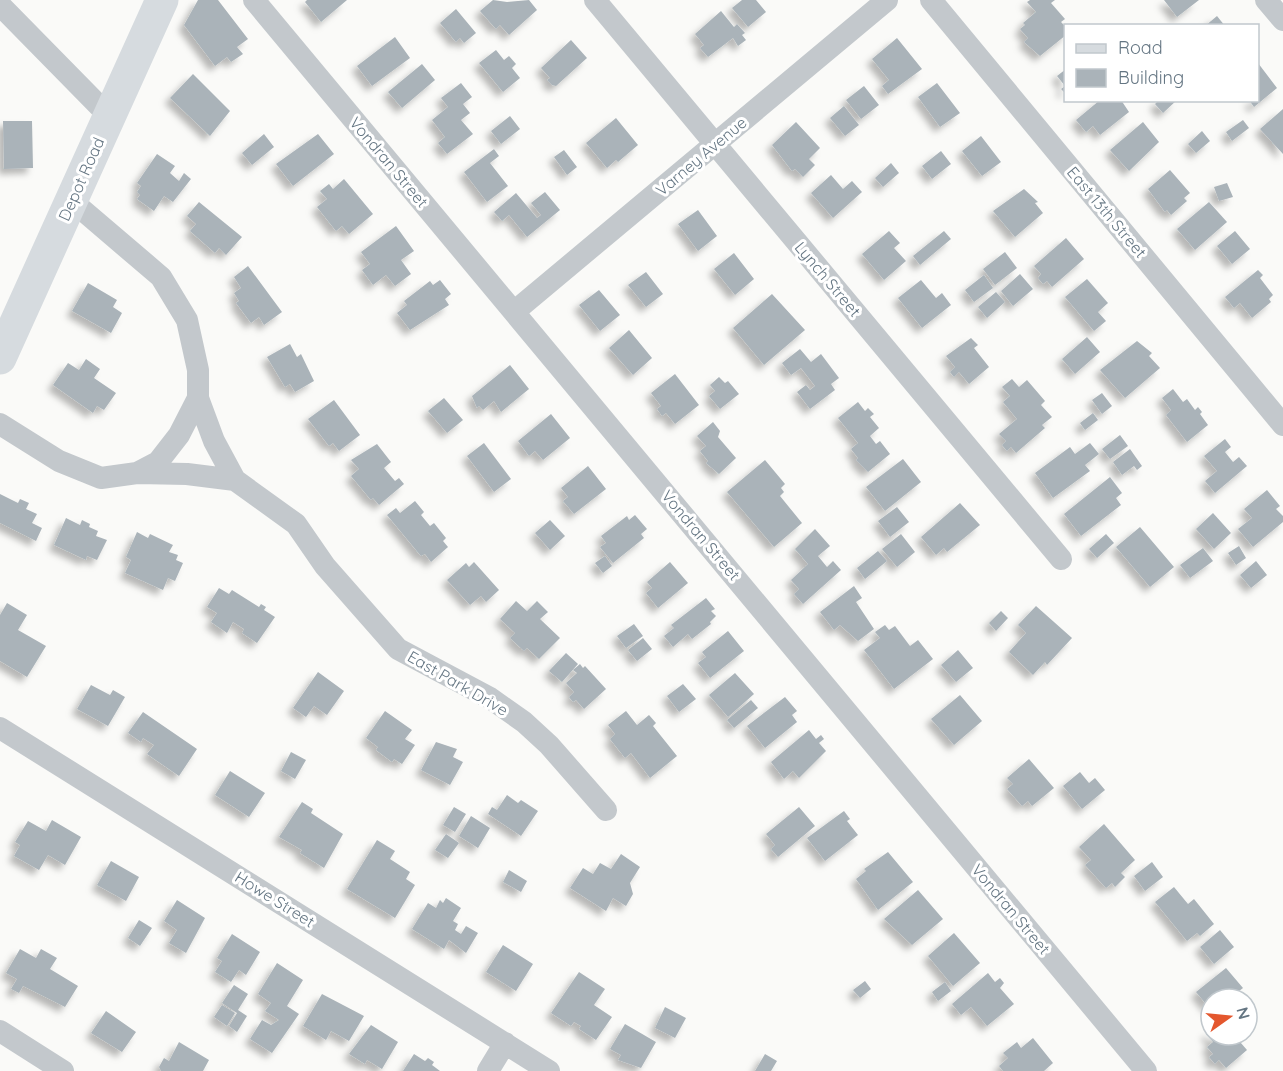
<svg xmlns="http://www.w3.org/2000/svg" width="1283" height="1071" viewBox="0 0 1283 1071" font-family="Quicksand,sans-serif">
<style>
.building{fill:#aab3b9;filter:url(#shadow)}
.lines{fill:none;stroke-linecap:round;stroke-linejoin:round}
.street{stroke:#c3c8cc;stroke-width:22}
.secondary{stroke:#d6dbdf;stroke-width:33}
.labels{text-anchor:middle;dominant-baseline:central;stroke-width:6;stroke-linejoin:round;paint-order:stroke}
.street-label{font-size:16px;fill:#657683;stroke:#fff}
</style>
<defs>
<filter id="shadow"><feDropShadow dx="-5.5" dy="5.5" stdDeviation="3" flood-color="#0004"/></filter>
</defs>
<rect width="100%" height="100%" fill="#fafaf8"/>
<path class="building" d="M198,0H218L248,39L237,47L243,54L231,62L227,57L215,66L184,25Z
M307,0H347L321,22L305,2Z
M493,0L507,2L529,0L537,10L509,35L500,25L496,29L480,11Z
M742,0H756L766,12L748,27L732,8Z
M1030,0H1055L1051,3L1065,19L1061,22L1066,27V35L1040,56L1024,42L1028,38L1020,29L1025,25L1023,23L1036,12L1027,2Z
M1164,0H1199L1177,17Z
M456,9L476,33L464,43L460,38L456,42L440,23Z
M721,11L734,27L737,24L745,33L742,35L746,40L738,46L733,38L708,57L700,48L704,45L695,34Z
M1217,16L1225,26H1205Z
M395,37L410,58L372,86L357,66Z
M897,38L922,69L888,94L882,86L889,80L872,59Z
M571,40L587,58L556,86L552,85L547,80L550,78L541,68Z
M496,50L504,60L509,56L516,64L512,68L520,78L503,92L479,63Z
M1258,63L1277,88L1254,107L1249,100H1258Z
M422,64L435,80L402,108L388,92Z
M1066,69V94L1061,89L1065,86L1057,76Z
M193,74L230,111L210,136L170,98Z
M461,83L472,97L463,104L470,113L461,120L473,134L447,154L438,143L445,137L432,120L448,107L441,98Z
M937,83L960,113L940,127L918,97Z
M864,86L879,105L861,119L846,100Z
M1100,100H1121L1129,112L1100,135L1093,126L1086,132L1076,120Z
M1159,100H1177L1163,113L1155,104Z
M844,106L859,125L845,136L830,118Z
M1283,109V154L1260,129Z
M510,116L520,129L501,144L491,131Z
M616,118L638,145L618,162L616,160L607,168L586,143Z
M1243,120L1249,128L1232,141L1226,132Z
M3,121H32L33,168L4,169Z
M796,122L820,148L809,159L815,165L803,177L795,169L792,171L772,145Z
M1143,122L1159,142L1129,171L1110,150Z
M1202,131L1210,141L1196,153L1188,144Z
M264,134L274,147L252,165L242,153Z
M318,134L334,154L293,186L276,164Z
M981,136L1001,162L982,176L962,151Z
M494,149L499,156L490,163L508,186L487,202L464,172Z
M564,150L577,167L567,175L554,157Z
M941,151L951,164L932,179L922,166Z
M157,154L175,166L170,173L179,181L184,173L191,179L173,202L164,196L154,211L137,199L140,195L137,192L141,186L137,183Z
M891,163L899,173L883,187L875,178Z
M1170,170L1190,193L1184,198L1187,201L1171,215L1167,210L1165,212L1148,189Z
M831,175L843,189L852,181L862,192L833,218L811,193Z
M344,179L373,214L349,234L342,226L336,231L317,207L327,199L320,191L329,184L333,189Z
M1227,183L1233,197L1219,201L1214,187Z
M1024,189L1038,202L1035,203L1043,213L1015,237L993,211Z
M545,192L560,210L527,237L509,215L502,221L494,212L516,193L537,218L541,215L531,203Z
M199,202L242,237L226,255L219,248L215,253L190,231L196,224L187,216Z
M1209,202L1227,222L1195,250L1177,229Z
M698,210L717,236L698,251L678,224Z
M396,226L414,251L401,260L411,274L395,286L386,275L373,285L362,270L370,264L361,252Z
M889,231L900,243L894,248L906,261L884,280L862,254Z
M944,231L951,239L920,265L913,256Z
M1235,231L1250,249L1232,264L1217,246Z
M1066,238L1084,259L1052,287L1047,281L1043,284L1038,278L1041,274L1034,266Z
M1005,252L1017,268L995,285L983,269Z
M734,253L754,279L735,295L714,269Z
M248,266L282,312L264,325L259,317L251,323L236,303L239,301L234,293L241,288L234,277Z
M1258,270L1263,275L1260,278L1273,295L1269,299L1271,302L1252,318L1240,303L1234,308L1225,297Z
M646,272L663,294L646,307L628,285Z
M1020,274L1033,289L1013,306L1001,291Z
M984,275L993,288L974,302L965,290Z
M1087,279L1108,303L1098,312L1106,321L1094,331L1065,297Z
M440,280L451,294L445,299L449,305L410,330L397,313L407,305L404,301L430,281L433,285Z
M921,280L936,298L942,293L951,305L922,328L898,298Z
M88,283L117,300L113,307L122,313L111,333L72,311Z
M599,290L620,315L600,331L579,305Z
M996,292L1005,302L987,318L978,307Z
M772,294L805,330L764,365L733,328Z
M629,330L652,358L633,375L609,348Z
M1087,337L1100,352L1075,374L1062,359Z
M971,338L978,345L974,348L989,367L969,384L959,372L954,377L950,372L955,367L946,356Z
M1137,341L1152,353L1149,356L1160,368L1125,398L1100,370Z
M290,344L297,357L301,354L314,381L295,392L290,384L285,387L267,357Z
M800,349L811,362L821,354L839,378L831,384L835,390L810,409L797,392L806,385L810,390L815,386L801,368L791,375L782,363Z
M86,359L100,369L94,378L116,393L104,410L97,406L93,413L53,385L68,363L79,370Z
M510,365L529,389L501,412L494,401L483,410L479,406L477,408L472,396Z
M675,374L699,405L675,424L666,413L662,416L657,409L661,406L651,393Z
M719,377L725,383L728,381L739,394L720,409L709,396L715,391L710,385Z
M1012,379L1019,387L1027,380L1045,401L1041,405L1052,417L1042,425L1045,428L1016,453L1011,447L1007,451L1002,445L1006,441L999,434L1017,419L1003,402L1010,396L1002,387Z
M1173,389L1183,402L1187,399L1195,410L1198,407L1202,412L1200,414L1208,425L1187,442L1166,415L1171,410L1162,398Z
M1102,393L1112,406L1102,414L1092,400Z
M444,398L463,420L447,433L428,411Z
M334,400L360,435L339,451L333,443L329,446L308,419Z
M858,402L865,411L868,408L874,414L870,417L879,428L870,436L876,444L880,441L890,454L868,472L856,460L858,458L851,449L858,443L838,418Z
M1093,413L1098,420L1085,430L1080,423Z
M551,414L570,438L543,460L535,451L529,456L518,441Z
M713,422L720,431L718,437L736,458L719,474L706,463L708,461L700,451L706,446L697,436Z
M1120,435L1128,446L1110,459L1102,449Z
M1225,439L1231,447L1225,452L1233,462L1239,457L1247,466L1215,493L1205,481L1217,471L1204,456Z
M484,443L511,479L494,492L467,456Z
M1090,443L1099,454L1085,465L1090,471L1053,498L1035,473L1070,447L1075,454Z
M377,444L391,462L384,468L395,481L399,478L404,484L379,505L373,498L371,500L351,476L359,469L351,460Z
M1130,449L1142,466L1137,470L1134,466L1122,475L1113,462Z
M903,459L921,482L885,511L866,487Z
M765,460L785,484L781,488L784,492L780,496L802,523L774,547L727,492Z
M588,466L606,489L574,514L563,501L568,497L561,488Z
M1110,477L1122,493L1116,498L1121,505L1081,536L1064,514Z
M1267,490L1280,506L1276,509L1283,516V522L1253,547L1238,529L1252,518L1244,509Z
M0,494L18,503L20,499L29,503L26,509L37,514L32,523L42,528L36,541L0,523Z
M415,501L424,512L421,515L430,526L434,523L446,538L443,541L448,547L431,562L425,554L421,556L387,515L396,508L400,513Z
M960,503L980,525L947,552L944,548L936,555L921,537Z
M897,507L909,522L890,537L878,521Z
M1213,513L1231,533L1214,549L1196,529Z
M635,515L647,529L641,534L644,538L613,563L600,547L606,543L601,536L627,516L629,520Z
M66,518L80,525L82,520L90,524L89,527L98,531L96,536L107,540L97,560L87,556L86,560L54,545Z
M550,520L565,536L550,550L535,533Z
M1140,527L1174,567L1150,587L1116,547Z
M815,529L830,546L818,556L827,567L833,561L841,570L803,604L794,594L799,589L791,580L808,564L795,549Z
M137,532L148,538L150,534L173,545L169,552L178,555L176,560L183,563L175,581L168,578L163,590L125,573L131,560L126,557Z
M901,534L915,552L897,567L882,549Z
M1106,534L1114,543L1097,558L1089,549Z
M1239,546L1246,558L1236,565L1228,553Z
M1203,548L1213,561L1190,578L1180,565Z
M878,551L887,561L865,579L857,568Z
M605,556L612,566L603,573L595,563Z
M1256,561L1267,575L1251,588L1240,575Z
M474,562L499,590L486,602L481,596L470,605L447,580L466,563L469,567Z
M670,562L688,583L658,608L646,593L652,588L647,582Z
M854,586L862,598L856,602L874,629L858,641L840,625L834,630L820,612Z
M219,588L229,594L232,590L259,607L261,604L266,607L264,610L275,617L257,643L242,633L244,629L233,622L227,633L211,622L217,613L207,607Z
M706,598L715,609L711,611L716,616L710,622L711,624L692,639L688,634L673,647L664,636L674,628L671,625Z
M516,601L527,611L537,601L548,612L540,619L560,638L539,659L527,648L524,651L510,638L515,633L500,619Z
M7,603L27,615L18,630L46,646L27,677L0,661V615Z
M1036,606L1072,638L1047,665L1045,662L1033,675L1009,652L1026,633L1018,625Z
M1001,611L1008,618L996,631L989,623Z
M634,624L643,636L626,648L617,636Z
M885,625L889,630L895,626L910,646L918,640L933,659L894,689L864,650L880,638L875,632Z
M728,631L744,651L710,678L698,663L706,657L702,652Z
M643,638L652,649L637,661L628,650Z
M958,650L973,668L956,682L941,665Z
M566,653L578,664L562,682L549,671Z
M580,664L583,668L585,666L606,689L584,709L576,700L573,702L569,697L574,692L566,683L577,673L573,670Z
M318,672L344,691L327,715L314,706L306,717L293,708Z
M735,673L754,694L728,717L709,695Z
M683,684L696,699L679,712L667,696Z
M91,685L110,695L113,690L125,697L108,726L77,709Z
M960,695L982,721L954,745L931,719Z
M785,697L797,711L792,715L797,722L765,748L747,726Z
M751,700L758,708L734,728L727,720Z
M385,711L412,730L405,739L415,745L402,764L394,759L392,762L376,750L378,747L366,738Z
M626,711L637,725L649,715L656,723L653,726L677,756L650,778L631,753L625,758L610,739L615,734L608,725Z
M143,712L197,749L179,776L147,754L154,745L143,738L141,742L128,733Z
M809,730L816,739L821,735L824,739L819,743L826,751L799,778L793,771L784,779L771,762Z
M436,742L457,749L453,757L463,762L450,785L421,770Z
M291,752L306,760L295,779L281,771Z
M1029,759L1054,788L1032,806L1028,801L1022,806L1007,789L1013,784L1007,778Z
M230,771L265,793L249,817L215,795Z
M1080,772L1089,783L1095,778L1105,790L1082,809L1063,786Z
M507,795L518,803L521,800L538,811L521,836L488,814L492,807L497,810Z
M302,802L313,809L311,813L343,834L324,868L300,853L302,850L279,837Z
M454,807L466,814L455,832L443,825Z
M799,807L815,826L778,857L771,849L775,845L766,834Z
M844,811L850,819L847,821L858,835L825,861L807,838Z
M471,816L490,828L478,848L459,836Z
M52,820L81,837L65,865L48,855L39,870L14,856L20,845L15,842L28,821L46,831Z
M1104,824L1135,860L1121,873L1125,877L1115,887L1112,883L1106,888L1085,865L1091,860L1079,847Z
M446,834L459,843L448,858L435,850Z
M377,840L395,851L390,859L410,872L406,879L415,885L395,918L347,889Z
M888,852L913,882L878,910L856,879L866,871L864,869Z
M621,854L640,867L630,883L633,894L626,906L613,898L606,911L570,888L583,868L593,874L600,863L611,869Z
M111,861L139,877L126,901L97,885Z
M1152,862L1163,877L1145,891L1134,876Z
M509,870L527,881L521,892L503,882Z
M1174,887L1188,904L1194,899L1214,924L1200,936L1197,933L1187,941L1155,902Z
M918,890L943,919L912,945L884,919Z
M446,898L461,908L453,921L458,924L455,930L461,934L466,926L478,933L466,953L449,940L444,949L412,929L428,903L436,908L440,900L443,903Z
M177,900L205,918L186,953L169,943L177,930L164,921Z
M139,920L152,928L140,946L128,938Z
M1220,930L1234,947L1214,964L1200,947Z
M954,933L980,963L953,986L928,956Z
M232,934L260,952L246,975L239,970L231,982L215,972L222,961L217,958Z
M503,945L533,964L516,991L486,972Z
M20,949L36,958L41,949L57,958L50,969L78,986L65,1007L23,986L19,993L11,989L17,979L6,973Z
M277,963L303,980L287,1006L299,1014L272,1053L250,1039L262,1020L271,1025L279,1020L265,1011L271,1003L258,994Z
M1226,968L1243,988L1229,999H1211V1010L1196,992Z
M579,972L605,989L594,1005L612,1017L596,1040L579,1029L581,1026L574,1022L571,1026L551,1013Z
M988,973L995,982L1000,978L1004,983L1000,988L1014,1004L987,1026L971,1007L961,1015L952,1004Z
M865,981L871,989L860,998L853,990Z
M945,982L951,991L938,1001L932,992Z
M234,985L248,994L238,1010L247,1016L237,1032L229,1026L237,1013L222,1003Z
M322,994L364,1016L349,1041L331,1031L326,1040L303,1026Z
M222,1005L235,1013L227,1026L214,1017Z
M665,1007L686,1018L675,1038L655,1028Z
M106,1011L136,1032L122,1052L91,1033Z
M625,1024L656,1042L641,1068L618,1060L621,1055L610,1049Z
M371,1025L398,1042L382,1069L367,1060L365,1064L349,1054Z
M1211,1030V1035H1234L1247,1050L1226,1068L1219,1060L1215,1064L1209,1057L1213,1054L1207,1047L1213,1042L1206,1034Z
M1033,1038L1053,1063L1044,1071H1003L999,1066L1008,1058L1003,1053L1017,1042L1021,1048Z
M179,1042L209,1060L203,1071H161L159,1067L164,1058L169,1061Z
M414,1054L425,1061L428,1058L434,1062L432,1065L440,1071H403Z
M765,1054L777,1061L771,1071H755Z"/>
<g class="lines">
<path class="street" d="M254,0L1146,1071
M595,0L1061,559
M931,0L1283,425
M1266,0L1283,20
M0,5L109,116
M515,311L887,0
M198,398L214,441L235,480L296,524L325,566L398,649L490,698L524,722L549,745L606,810
M0,424L59,461L101,478L137,473L158,462L179,435L198,398V370L187,320L161,277L72,201
M138,473L187,474L235,480
M0,728L549,1071
M0,1031L63,1071
M488,1071L505,1043"/>
<path class="secondary" d="M0,358L162,0"/>
</g>
<g class="labels">
<g class="street-label">
<text transform="translate(701 156) rotate(-40)">Varney Avenue</text>
<text transform="translate(389 162) rotate(50)">Vondran Street</text>
<text transform="translate(81 179) rotate(-66)">Depot Road</text>
<text transform="translate(1107 212) rotate(50)">East 13th Street</text>
<text transform="translate(828 279) rotate(50)">Lynch Street</text>
<text transform="translate(701 535) rotate(50)">Vondran Street</text>
<text transform="translate(458 683) rotate(30)">East Park Drive</text>
<text transform="translate(275 899) rotate(32)">Howe Street</text>
<text transform="translate(1011 909) rotate(50)">Vondran Street</text>
</g>
</g>
<rect x="1064" y="24" width="195" height="78" fill="#ffffff" stroke="#c1c8cd" stroke-width="1.5"/>
<rect x="1076" y="44" width="30" height="9" fill="#d6dbdf" stroke="#c1c8cd" stroke-width="1.5"/>
<text x="1118" y="54" font-size="18" fill="#657683">Road</text>
<rect x="1076" y="69" width="30" height="18" fill="#aab3b9" stroke="#c1c8cd" stroke-width="1.5"/>
<text x="1118" y="84" font-size="18" fill="#657683">Building</text>
<g transform="translate(1229 1017) rotate(75)"><circle r="28" fill="#ffffff" stroke="#c1c8cd" stroke-width="1.5"/>
<path d="M0-4.5L10 22L0 15L-10 22Z" fill="#e4572e"/>
<text y="-9" font-size="16" font-weight="bold" text-anchor="middle" fill="#657683">N</text>
</g>
</svg>
